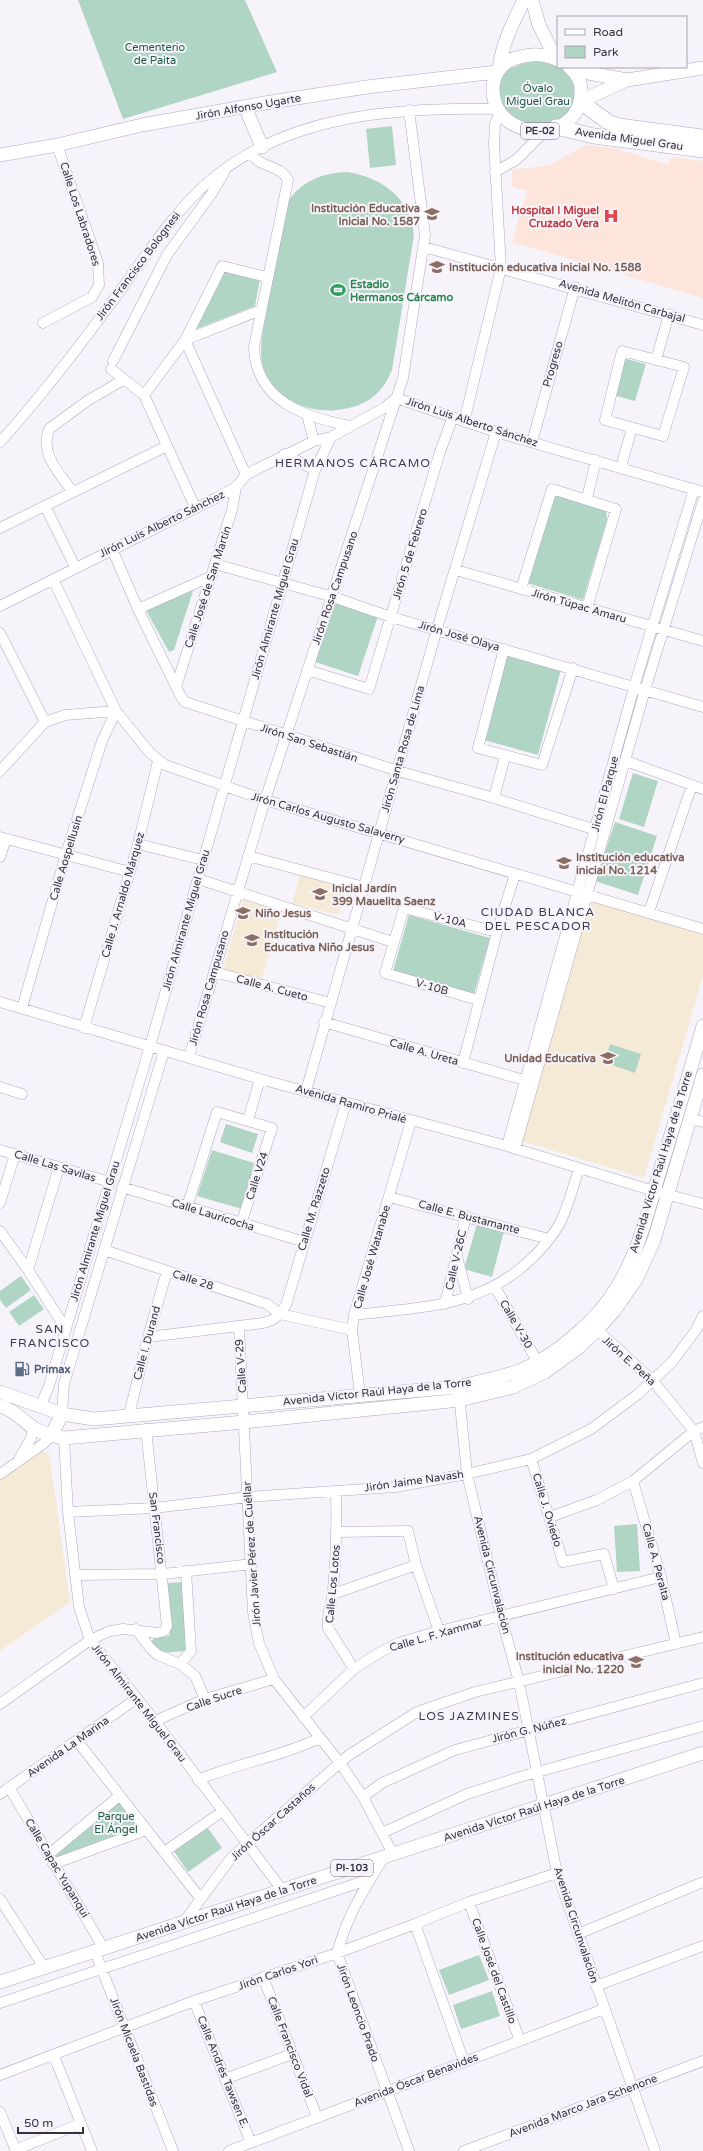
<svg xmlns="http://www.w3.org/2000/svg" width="703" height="2151" viewBox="0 0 703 2151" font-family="'Varela Round',sans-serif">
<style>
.education{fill:#f5ead5}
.medical{fill:#fde5db}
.green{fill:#b1d5c4}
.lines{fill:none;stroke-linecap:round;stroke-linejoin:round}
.minor-casing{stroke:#b0a7c4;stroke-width:11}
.major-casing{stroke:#b0a7c4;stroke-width:14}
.highway-casing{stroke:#b0a7c4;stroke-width:16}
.minor{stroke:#fff;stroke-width:10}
.major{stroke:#fff;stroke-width:13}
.highway{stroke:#fff;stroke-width:15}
.labels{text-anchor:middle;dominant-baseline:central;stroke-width:4;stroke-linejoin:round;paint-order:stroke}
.shield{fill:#f6f4fa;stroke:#706c76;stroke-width:1}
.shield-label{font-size:10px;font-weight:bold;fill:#36323e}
.park-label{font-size:11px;fill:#1d5a43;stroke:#f6f4fa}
.street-label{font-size:11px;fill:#36323e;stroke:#f6f4fa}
.education-label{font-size:11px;font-weight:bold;fill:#785e54;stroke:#f6f4fa;text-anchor:start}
.health-label{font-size:11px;font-weight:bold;fill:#be3a42;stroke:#f6f4fa;text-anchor:end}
.leisure-label{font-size:11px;font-weight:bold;fill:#27864d;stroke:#f6f4fa;text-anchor:start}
.service-label{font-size:11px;font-weight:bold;fill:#4e5e75;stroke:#f6f4fa;text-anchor:start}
.neighbourhood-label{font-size:12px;letter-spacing:1px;fill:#3e364e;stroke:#f6f4fa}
</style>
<rect width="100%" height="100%" fill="#f6f4fa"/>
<path class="education" d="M301,872L347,885L338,915L292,903Z
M580,895L703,929V976L644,1178L515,1139Z
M243,900L282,911L261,981L223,969Z
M41,1451L49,1453L70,1602L0,1651V1480Z"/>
<path class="medical" d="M586,145L614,148L669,165L670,159L674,157L703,161V298L512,242L527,191L512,187V170L550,165Z"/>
<path class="green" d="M78,0H245L277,72L123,119Z
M537,61C569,66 571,67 578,99L561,121L531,126L505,114C503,106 498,97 498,90C497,69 521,63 537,61Z
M392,126L396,165L370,168L366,129Z
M348,172C382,178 411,198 414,235L392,370C382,395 365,407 337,410C307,414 267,395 262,363C259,345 264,326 267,308C272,276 277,244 283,212C294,184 318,173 348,172Z
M222,272L260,279L255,306L194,330Z
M623,358L646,364L635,401L613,395Z
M556,495L606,509L607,520L583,600L527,583L553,497Z
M190,587L193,591L174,650L169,652L147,612L150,608Z
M338,603L378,616L358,676L312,661L334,604Z
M507,651L562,666L538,755L484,740Z
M633,773L658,781L644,827L619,819Z
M615,822L657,836L638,895L595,881Z
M409,915L490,938L474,994L393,971Z
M610,1044L641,1054L635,1073L604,1062Z
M226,1124L258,1134L252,1153L220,1142Z
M212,1150L254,1163L242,1209L197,1196Z
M477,1224L504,1231L492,1277L464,1269Z
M21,1276L31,1290L6,1308L0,1300V1291Z
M34,1295L44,1309L19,1326L9,1312Z
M637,1524L640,1571L617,1572L614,1526Z
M185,1582L187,1651L159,1653L151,1641L156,1637L169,1636L170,1633L167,1583Z
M119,1800L142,1829L56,1860L52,1853Z
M207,1827L222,1848L188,1872L173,1850Z
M479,1955L489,1980L449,1995L439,1970Z
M492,1991L500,2016L461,2029L453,2005Z"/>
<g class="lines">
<g class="minor-casing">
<path id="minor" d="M251,153C259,168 281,165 288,180L254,347C256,402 305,417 350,426
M495,172L516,160L545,131
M424,247L703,325
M43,323L92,297L99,285L98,263L57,145
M185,340L246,475
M185,340L261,310
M622,351L684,367L663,436L605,420Z
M656,360L669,314
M113,361L167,255L212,193L224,173
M111,369L144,395L195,507
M144,395L185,340L222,266L267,277
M396,398L496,432L703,492
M307,415L314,441
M464,422L501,268L494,144L495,124L500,112
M0,442C43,395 82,343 120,291C147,254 172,215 206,184C285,114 397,107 498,109
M532,442L575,287
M284,454L315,470
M621,467L632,428
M72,491C58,471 40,455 49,429L87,401L123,380
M587,498L596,460
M45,506L75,567
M0,528L167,446
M112,549L138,609L180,695L185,702L398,771L494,798L596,830
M215,564L333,597L391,617L703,707
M456,570L703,641
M53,579L116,711L150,753L165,765L265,800L703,929
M521,589L552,489L616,509L587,608
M0,606L216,498L236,487L246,475L257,469L314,441L331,437L384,408L396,398
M138,609L212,576
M0,633L45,722
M504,649L478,748L542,765L573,668
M307,670L369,689L440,452L452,419
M176,687L232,510L236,487
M626,761L703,789
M0,771L45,722L65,715L116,711
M494,798L505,756
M0,837L130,872
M138,844L203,860
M248,856L364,887
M0,857L6,839
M198,879L393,942
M649,912L692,785
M214,972L331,1003
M478,1000L385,973L404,908L497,932
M0,1002L260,1079L507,1146L654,1191L703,1204
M22,1008L66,854L102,741L116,711
M324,1022L524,1080
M84,1028L138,844L158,761
M189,1057L265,800L403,378L425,235L409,110
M463,1063L497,932L515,874
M0,1087L22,1094
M306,1091L437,629L496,432
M690,1119L703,1122
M248,1120L260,1079
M507,1146L634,687L694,489
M515,1149L645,690L703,501
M0,1150L110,1182
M122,1187L305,1242
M389,1197L549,1239
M0,1203L15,1154
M187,1207L217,1112L272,1128L241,1224
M0,1231L28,1270L66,1329
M104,1250L267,1304L280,1314L286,1305L346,1103
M457,1256L468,1299
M28,1270L59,1167
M495,1287L537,1361
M445,1304L466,1216
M354,1315C419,1307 480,1308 530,1260C541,1250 551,1238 559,1225C568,1208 573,1187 579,1168
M239,1326L253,1612L259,1643L274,1679L340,1763L363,1797L393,1854
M593,1326L653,1381L694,1431L703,1463
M148,1337L263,1323L272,1320L280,1314L352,1330
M360,1394L352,1330L354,1315L411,1121
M459,1394L467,1474L501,1616L519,1682L557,1873L655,2151
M41,1405L49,1386L150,1046L315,470L331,437
M62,1414L64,1384L164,1051
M129,1415L148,1337L167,1271
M64,1438L68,1512L79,1607L90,1640L155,1721L283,1891
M19,1459L31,1438L33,1428
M531,1459L563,1562L604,1554L614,1589
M0,1474L43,1444L51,1436
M633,1481L661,1577L676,1644
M336,1492C337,1526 336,1558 333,1591C332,1604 326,1615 328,1628L354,1669
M68,1512L154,1508L248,1497L395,1487L467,1474L531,1459L591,1429L637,1395L672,1362L696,1330L703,1316
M550,1517L597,1500L633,1481L694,1431L703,1427
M337,1532L408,1531L416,1565L439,1631
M76,1575L163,1574L252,1564
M333,1594L416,1565
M136,1629L150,1648L158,1655L180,1664L195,1676L205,1699
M180,1664L191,1651L186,1571
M0,1704L90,1640L110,1631L123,1629L157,1633L164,1631L167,1626L146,1429
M303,1717L354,1669L377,1654L398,1643L439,1631L661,1577
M155,1721L205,1699L274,1679
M78,1742L200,1898
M198,1780C237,1763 281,1757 320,1738
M9,1787L104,1949
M0,1794L136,1699
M363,1797L382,1783L455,1750L703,1683
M382,1833L467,1794L523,1776L703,1726
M164,1852L223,1811
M48,1855L119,1796
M384,1857C363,1891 348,1914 337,1953L409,2151
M53,1864L146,1830
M0,1899L45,1969
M469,1902L520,2041
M183,1923L231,1858L248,1843L349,1755L417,1712L475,1692L703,1637
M415,1924L464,2062
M578,1934L703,1882
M95,1952L173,2151
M263,1977L317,2117
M596,1986L703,1946
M194,2001L251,2143
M0,2003L370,1879
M54,2056L92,2151
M0,2075L194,2001L337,1953L415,1924L469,1902L557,1873
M225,2079L292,2054
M0,2112L16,2151
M15,2150L80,2124
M229,2151L604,2009
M464,2151L703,2061"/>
</g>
<g class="major-casing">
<path id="major" d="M532,0L539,25L556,59
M558,60C545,53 529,54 516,58C503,62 494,73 493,87C491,144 581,144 581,93C582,83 577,73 569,67
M499,69C502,44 513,22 524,0
M572,70L627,80
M581,101L627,80L703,68
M245,107L262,147
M0,155L57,145L142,125L265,103L367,87L497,72
M0,1392L62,1414L94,1419L457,1387C478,1382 499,1378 519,1371C554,1357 598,1320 617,1287C638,1253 648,1212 659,1174C674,1125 689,1075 703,1026
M0,1406C15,1410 21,1420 34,1428C43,1434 53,1436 64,1438L244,1422L460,1400L513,1387L545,1372L578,1348L596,1331L614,1311L637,1278L654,1240L703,1075
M51,1436L62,1414
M0,1982L703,1753"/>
</g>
<g class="highway-casing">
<path id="highway" d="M581,102L608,122L619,126L703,137
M556,127L594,136L703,150"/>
</g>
<use href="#minor" class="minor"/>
<use href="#major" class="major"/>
<use href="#highway" class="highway"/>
</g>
<defs>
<g id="school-bare" transform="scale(1.2)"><path d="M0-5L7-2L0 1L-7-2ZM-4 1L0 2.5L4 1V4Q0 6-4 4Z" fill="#8d6e63" stroke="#f6f4fa" stroke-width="2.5" paint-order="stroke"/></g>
<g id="hospital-bare" transform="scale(1.2)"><path d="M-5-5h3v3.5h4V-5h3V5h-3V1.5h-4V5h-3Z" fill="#e0444e" stroke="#f6f4fa" stroke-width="2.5" paint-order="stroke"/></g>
<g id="stadium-bare" transform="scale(1.2)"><path d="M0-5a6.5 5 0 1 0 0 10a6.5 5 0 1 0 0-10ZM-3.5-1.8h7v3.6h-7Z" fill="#2e9e5b" stroke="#f6f4fa" stroke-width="2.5" paint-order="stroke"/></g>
<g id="fuel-bare" transform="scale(1.2)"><path d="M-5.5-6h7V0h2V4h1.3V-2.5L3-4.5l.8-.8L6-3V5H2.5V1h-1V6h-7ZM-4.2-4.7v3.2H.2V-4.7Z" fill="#5c6f8a" stroke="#f6f4fa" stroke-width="2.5" paint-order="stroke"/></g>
</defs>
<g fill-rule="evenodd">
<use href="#school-bare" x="432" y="214"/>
<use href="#hospital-bare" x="611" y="216"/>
<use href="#school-bare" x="437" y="267"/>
<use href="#stadium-bare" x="338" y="290"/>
<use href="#school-bare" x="564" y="863"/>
<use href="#school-bare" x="320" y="894"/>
<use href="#school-bare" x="243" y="913"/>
<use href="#school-bare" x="252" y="940"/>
<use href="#school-bare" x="608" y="1058"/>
<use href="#fuel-bare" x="22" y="1369"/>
<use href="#school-bare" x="636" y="1662"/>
</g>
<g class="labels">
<g class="shield">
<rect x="521" y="123" width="38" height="16" rx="3"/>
<rect x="331" y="1860" width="42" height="16" rx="3"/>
</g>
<g class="shield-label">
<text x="540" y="131">PE-02</text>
<text x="352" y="1868">PI-103</text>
</g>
<g class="park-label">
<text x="155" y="47">Cementerio<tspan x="155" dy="13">de Paita</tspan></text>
<text x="538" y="88">Óvalo<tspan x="538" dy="13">Miguel Grau</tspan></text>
<text x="116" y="1816">Parque<tspan x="116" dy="13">El Ángel</tspan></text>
</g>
<g class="street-label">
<text transform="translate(248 107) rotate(-10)">Jirón Alfonso Ugarte</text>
<text transform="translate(629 139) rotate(8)">Avenida Miguel Grau</text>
<text transform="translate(80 214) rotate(72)">Calle Los Labradores</text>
<text transform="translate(138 266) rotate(-53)">Jirón Francisco Bolognesi</text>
<text transform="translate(622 301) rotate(16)">Avenida Melitón Carbajal</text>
<text transform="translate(553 364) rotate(-74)">Progreso</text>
<text transform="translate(472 422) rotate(18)">Jirón Luis Alberto Sánchez</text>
<text transform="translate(162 524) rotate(-26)">Jirón Luis Alberto Sánchez</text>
<text transform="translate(410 554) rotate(-73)">Jirón 5 de Febrero</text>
<text transform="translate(208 587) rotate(-72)">Calle José de San Martín</text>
<text transform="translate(335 588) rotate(-71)">Jirón Rosa Campusano</text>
<text transform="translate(579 606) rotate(16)">Jirón Túpac Amaru</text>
<text transform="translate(275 609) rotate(-74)">Jirón Almirante Miguel Grau</text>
<text transform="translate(459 636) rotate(16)">Jirón José Olaya</text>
<text transform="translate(309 743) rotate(18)">Jirón San Sebastián</text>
<text transform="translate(403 749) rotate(-74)">Jirón Santa Rosa de Lima</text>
<text transform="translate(605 794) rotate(-75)">Jirón El Parque</text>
<text transform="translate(328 818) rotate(16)">Jirón Carlos Augusto Salaverry</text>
<text transform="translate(66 858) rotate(-73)">Calle Aospellusin</text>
<text transform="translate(123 895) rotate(-74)">Calle J. Arnaldo Márquez</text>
<text transform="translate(186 920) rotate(-74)">Jirón Almirante Miguel Grau</text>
<text transform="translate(450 920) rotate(14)">V-10A</text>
<text transform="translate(432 987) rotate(16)">V-10B</text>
<text transform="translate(209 988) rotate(-74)">Jirón Rosa Campusano</text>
<text transform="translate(272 988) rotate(15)">Calle A. Cueto</text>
<text transform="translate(424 1052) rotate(16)">Calle A. Ureta</text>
<text transform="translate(351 1104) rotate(16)">Avenida Ramiro Prialé</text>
<text transform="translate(661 1162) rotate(-73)">Avenida Víctor Raúl Haya de la Torre</text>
<text transform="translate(55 1166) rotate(17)">Calle Las Savilas</text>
<text transform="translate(257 1176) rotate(-72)">Calle V24</text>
<text transform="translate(314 1209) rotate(-73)">Calle M. Razzeto</text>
<text transform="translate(213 1215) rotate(17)">Calle Lauricocha</text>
<text transform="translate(469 1217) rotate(15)">Calle E. Bustamante</text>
<text transform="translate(95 1231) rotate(-73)">Jirón Almirante Miguel Grau</text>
<text transform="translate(372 1257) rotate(-74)">Calle José Watanabe</text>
<text transform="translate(456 1260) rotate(-77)">Calle V-26C</text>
<text transform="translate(193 1280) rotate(18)">Calle 28</text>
<text transform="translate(516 1324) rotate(60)">Calle V-30</text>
<text transform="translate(147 1343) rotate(-75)">Calle I. Durand</text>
<text transform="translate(629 1361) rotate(42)">Jirón E. Peña</text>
<text transform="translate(241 1366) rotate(-94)">Calle V-29</text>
<text transform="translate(377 1392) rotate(-6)">Avenida Víctor Raúl Haya de la Torre</text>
<text transform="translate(414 1481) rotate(-8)">Jirón Jaime Navash</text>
<text transform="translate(547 1510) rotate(73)">Calle J. Oviedo</text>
<text transform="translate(157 1528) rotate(83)">San Francisco</text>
<text transform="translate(252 1554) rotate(-94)">Jirón Javier Pérez de Cuéllar</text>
<text transform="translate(656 1562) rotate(75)">Calle A. Peralta</text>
<text transform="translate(492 1575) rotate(76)">Avenida Circunvalación</text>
<text transform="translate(333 1584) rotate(-85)">Calle Los Lotos</text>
<text transform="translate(436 1635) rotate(-16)">Calle L. F. Xammar</text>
<text transform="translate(214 1699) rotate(-19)">Calle Sucre</text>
<text transform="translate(139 1703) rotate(52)">Jirón Almirante Miguel Grau</text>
<text transform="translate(529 1730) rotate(-14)">Jirón G. Núñez</text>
<text transform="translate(68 1747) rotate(-35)">Avenida La Marina</text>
<text transform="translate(534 1809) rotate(-18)">Avenida Víctor Raúl Haya de la Torre</text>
<text transform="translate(273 1822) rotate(-42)">Jirón Óscar Castaños</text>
<text transform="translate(57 1868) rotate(59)">Calle Capac Yupanqui</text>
<text transform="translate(226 1909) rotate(-18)">Avenida Víctor Raúl Haya de la Torre</text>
<text transform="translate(576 1925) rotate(72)">Avenida Circunvalación</text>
<text transform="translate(494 1971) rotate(70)">Calle José del Castillo</text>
<text transform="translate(278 1973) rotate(-19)">Jirón Carlos Yori</text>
<text transform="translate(358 2013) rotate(70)">Jirón Leoncio Prado</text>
<text transform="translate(290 2047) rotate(69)">Calle Francisco Vidal</text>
<text transform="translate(134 2052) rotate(69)">Jirón Micaela Bastidas</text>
<text transform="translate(223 2072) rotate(68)">Calle Andrés Tawsen E.</text>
<text transform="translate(416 2080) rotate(-21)">Avenida Óscar Benavides</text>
<text transform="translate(583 2106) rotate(-21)">Avenida Marco Jara Schenone</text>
</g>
<g class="education-label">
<text x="420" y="208" text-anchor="end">Institución Educativa<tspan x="420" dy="13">Inicial No. 1587</tspan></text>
<text x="449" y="267">Institución educativa inicial No. 1588</text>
<text x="576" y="857">Institución educativa<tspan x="576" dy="13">inicial No. 1214</tspan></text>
<text x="332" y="888">Inicial Jardín<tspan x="332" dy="13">399 Mauelita Saenz</tspan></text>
<text x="255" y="913">Niño Jesus</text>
<text x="264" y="934">Institución<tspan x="264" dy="13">Educativa Niño Jesus</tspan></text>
<text x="596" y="1058" text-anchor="end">Unidad Educativa</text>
<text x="624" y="1656" text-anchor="end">Institución educativa<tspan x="624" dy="13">inicial No. 1220</tspan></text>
</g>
<g class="health-label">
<text x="599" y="210">Hospital I Miguel<tspan x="599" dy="13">Cruzado Vera</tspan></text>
</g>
<g class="leisure-label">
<text x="350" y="284">Estadio<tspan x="350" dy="13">Hermanos Cárcamo</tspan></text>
</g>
<g class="service-label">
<text x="34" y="1369">Primax</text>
</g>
<g class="neighbourhood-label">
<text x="353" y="463">HERMANOS CÁRCAMO</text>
<text x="538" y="912">CIUDAD BLANCA<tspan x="538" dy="14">DEL PESCADOR</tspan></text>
<text x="50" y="1329">SAN<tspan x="50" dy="14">FRANCISCO</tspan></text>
<text x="469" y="1716">LOS JAZMINES</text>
</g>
</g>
<rect x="557" y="16" width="130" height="52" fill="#f6f4fa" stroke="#a9a6af"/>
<rect x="565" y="29" width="20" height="6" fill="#ffffff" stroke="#a9a6af"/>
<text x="593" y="36" font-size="12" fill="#36323e">Road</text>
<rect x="565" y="46" width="20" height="12" fill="#b1d5c4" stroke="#a9a6af"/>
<text x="593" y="56" font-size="12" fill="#36323e">Park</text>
<path d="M18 2127v6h65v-6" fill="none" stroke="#36323e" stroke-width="2"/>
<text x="24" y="2127" font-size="12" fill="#36323e" stroke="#f6f4fa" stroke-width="3" paint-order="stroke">50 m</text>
</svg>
